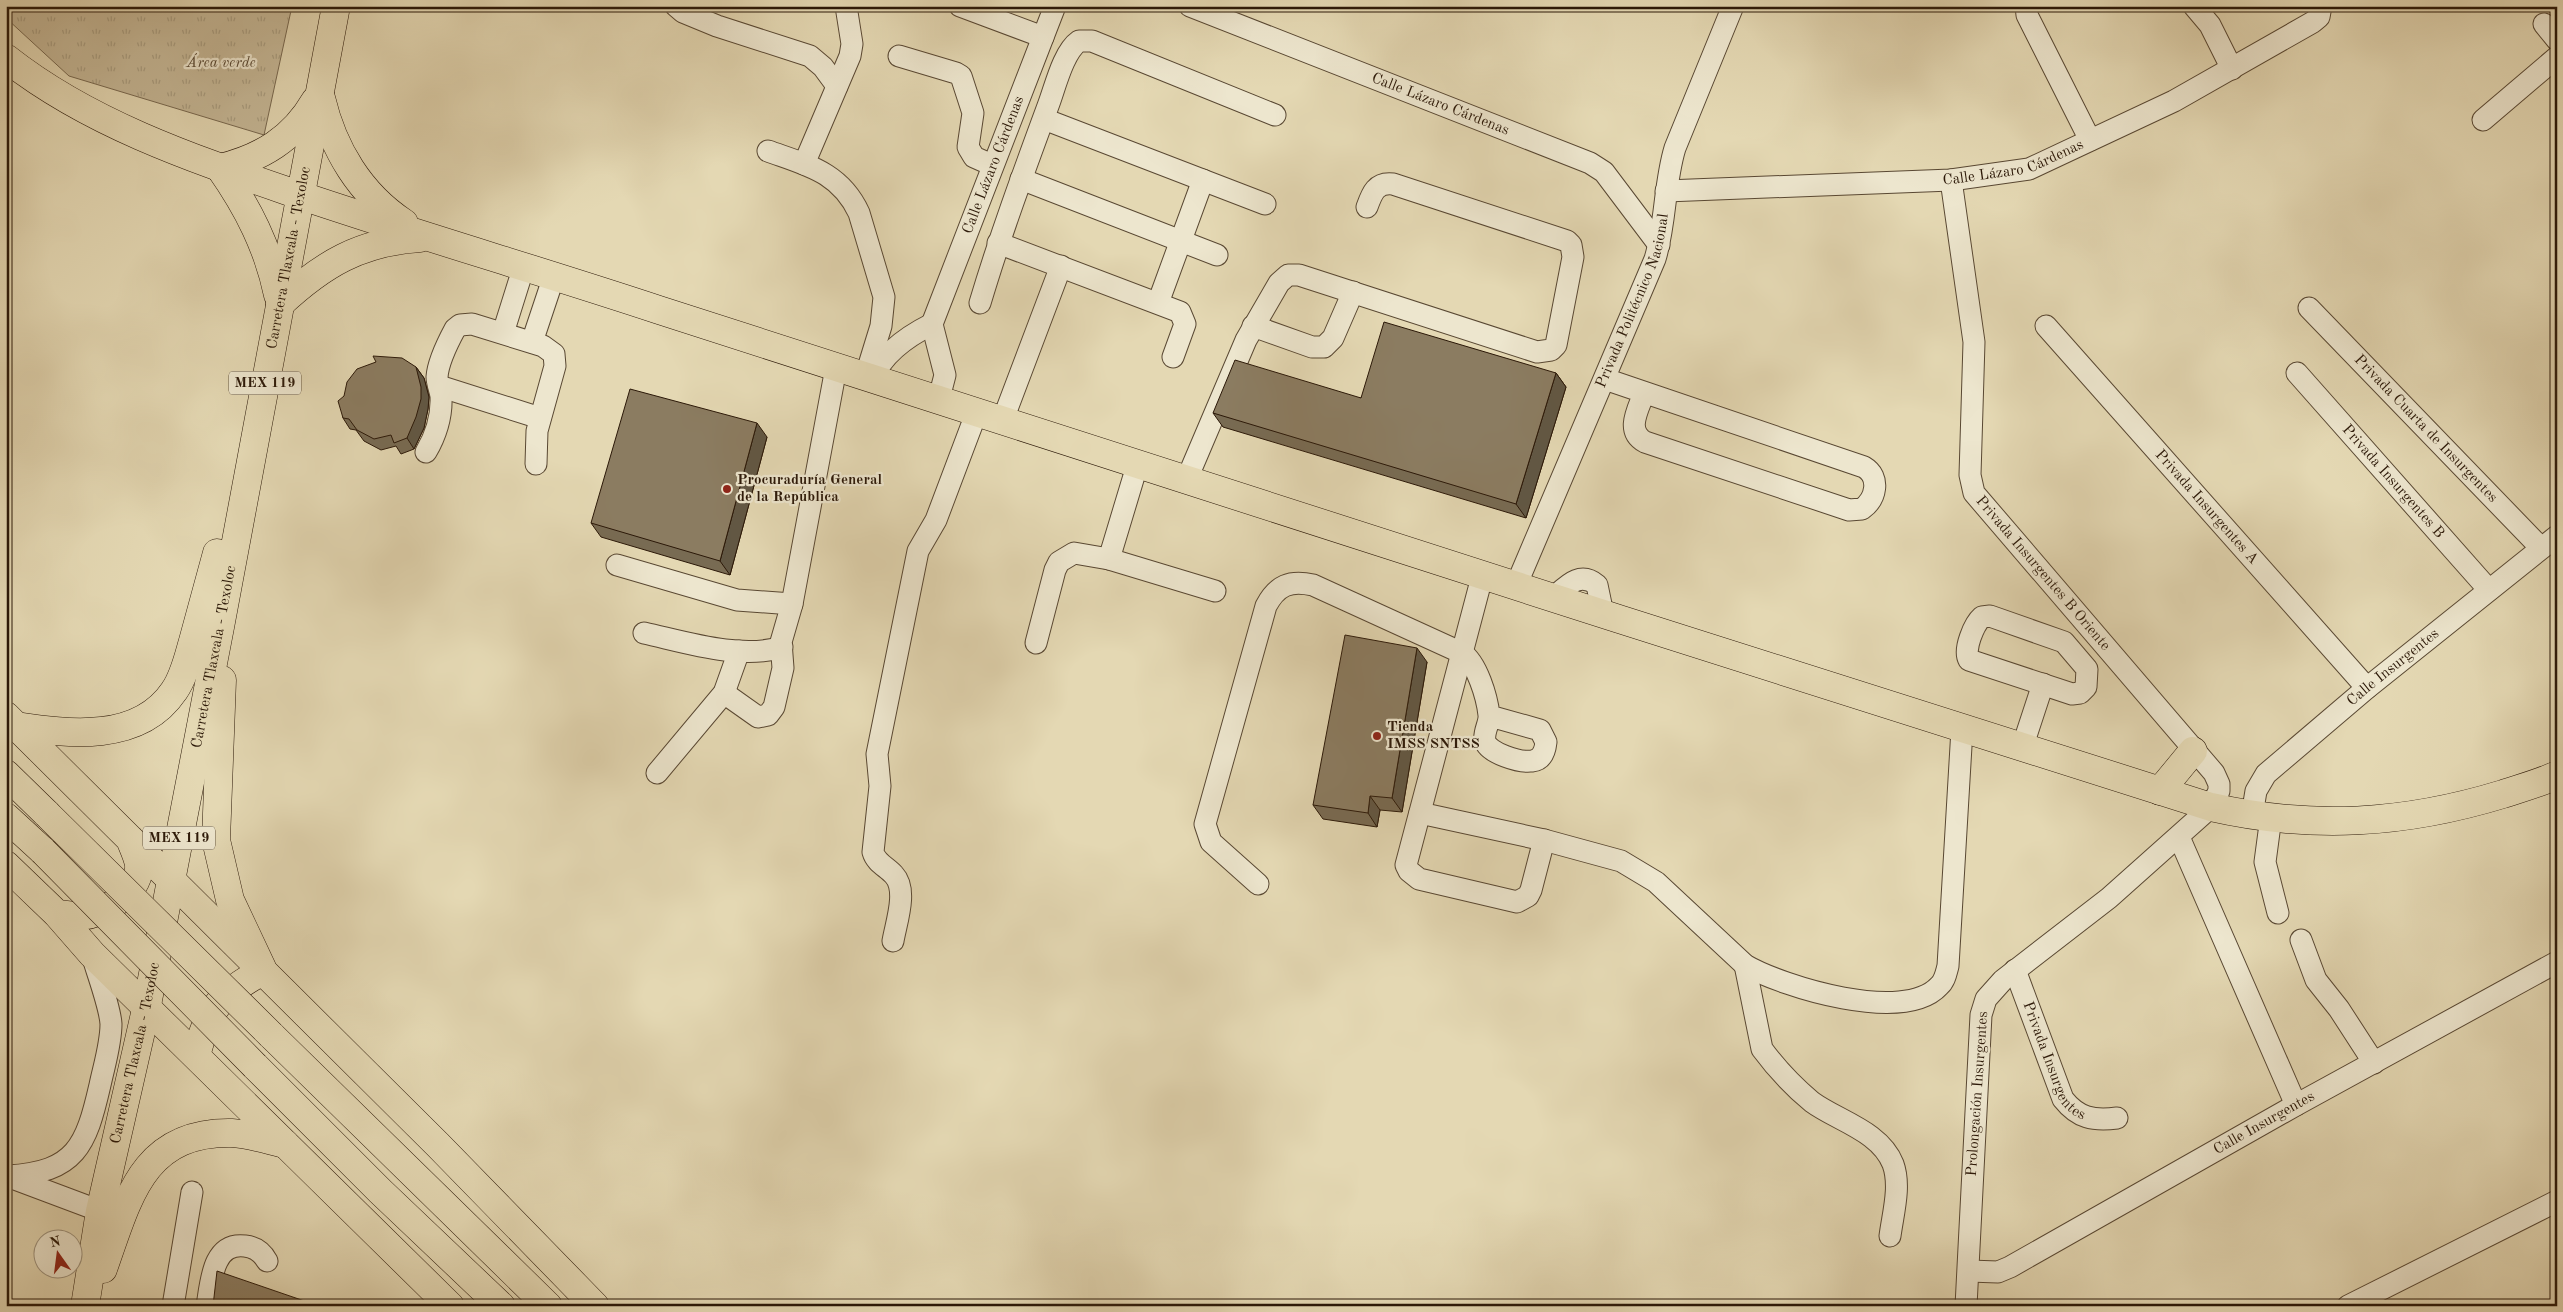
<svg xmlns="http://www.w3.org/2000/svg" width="2563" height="1312" viewBox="0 0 2563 1312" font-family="'Old Standard TT',serif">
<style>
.park{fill:url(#park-tufts);stroke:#78684f}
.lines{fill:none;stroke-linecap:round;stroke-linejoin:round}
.minor-casing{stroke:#594833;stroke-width:23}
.major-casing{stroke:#2b1808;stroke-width:29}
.highway-casing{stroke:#2b1808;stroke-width:29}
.minor{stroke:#ede6ce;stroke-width:21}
.major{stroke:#e4d8b3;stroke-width:28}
.highway{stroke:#e4d8b3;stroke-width:28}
.highway-bridge-casing{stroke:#2b1808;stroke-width:29;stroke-linecap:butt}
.highway-bridge{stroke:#e4d8b3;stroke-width:28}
.wall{fill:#786b53;stroke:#2b1808}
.shaded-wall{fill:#615744;stroke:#2b1808}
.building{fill:#8b7c61;stroke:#2b1808}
.poi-dot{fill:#8f2418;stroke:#ede6ce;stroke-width:2}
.labels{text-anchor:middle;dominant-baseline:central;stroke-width:4.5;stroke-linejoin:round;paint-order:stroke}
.shield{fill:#ede6ce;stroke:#655643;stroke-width:1}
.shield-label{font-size:14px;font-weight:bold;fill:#2b1808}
.park-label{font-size:15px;font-style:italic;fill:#594833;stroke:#ede6ce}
.street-label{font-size:15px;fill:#2b1808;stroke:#ede6ce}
.poi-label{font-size:15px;font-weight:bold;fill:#2b1808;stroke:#ede6ce;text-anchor:start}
</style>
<defs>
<pattern id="park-tufts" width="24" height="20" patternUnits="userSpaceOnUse" patternTransform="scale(1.25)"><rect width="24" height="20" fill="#c5b796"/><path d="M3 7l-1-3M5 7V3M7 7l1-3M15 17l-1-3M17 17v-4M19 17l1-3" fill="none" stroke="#a99d80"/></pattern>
</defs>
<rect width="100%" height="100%" fill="#e4d8b3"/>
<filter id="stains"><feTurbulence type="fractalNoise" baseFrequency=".004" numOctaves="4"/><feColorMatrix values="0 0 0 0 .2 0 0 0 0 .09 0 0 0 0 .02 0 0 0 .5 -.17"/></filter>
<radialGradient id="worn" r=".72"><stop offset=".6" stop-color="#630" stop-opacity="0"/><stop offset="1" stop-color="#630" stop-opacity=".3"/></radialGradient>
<path class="park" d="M6,6H292L264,135L69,76L6,18Z"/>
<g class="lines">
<g class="minor-casing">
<g id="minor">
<path d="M676,6L683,12L717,26L810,56L823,67L837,86"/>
<path d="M960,6L1043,37"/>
<path id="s1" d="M1190,6L1590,163L1604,172L1659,245"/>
<path d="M2026,6L2027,15L2090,140"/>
<path d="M2194,6L2210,25L2232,69"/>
<path d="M2544,24L2557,40"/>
<path d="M899,56L956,73L961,76L973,113L968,147L974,157L992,165"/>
<path d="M1044,119L1265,204"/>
<path d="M2483,120L2557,57"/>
<path d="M768,151C807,165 840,172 859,213L884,297L881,326L865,378"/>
<path d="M804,164L850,56L852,44L846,6"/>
<path d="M1021,179L1217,255"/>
<path id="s2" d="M1951,180L1974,342L1970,475L1974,493L2214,773L2219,784V791L2211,807L2109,898L2003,980L1986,999L1981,1015L1966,1306"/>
<path id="s3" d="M1666,191L1951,180L2029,169L2174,101L2313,22L2319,17L2321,6"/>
<path d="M998,243L1180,312L1185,324L1173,357"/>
<path d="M980,303C1000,236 1024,171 1048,106C1055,88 1063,52 1079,41H1092L1275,115"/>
<path d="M1158,303L1203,180"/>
<path id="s4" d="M2309,308L2541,548"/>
<path d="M1253,326L1312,347H1324L1333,338L1353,292"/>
<path id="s5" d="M2046,326L2367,688"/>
<path d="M503,333L524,266"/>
<path d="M532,342L554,276"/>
<path id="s6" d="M2297,373L2489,590"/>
<path d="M873,378C883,353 908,336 932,324"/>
<path d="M1605,379L1864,467C1881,477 1876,499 1862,509L1849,510L1645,442C1625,431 1638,410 1644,393"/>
<path d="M439,386L540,418"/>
<path id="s7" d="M938,402L945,375L932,324L1055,6"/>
<path d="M1002,422L1061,266"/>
<path d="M426,452C436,435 442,416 441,396C440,390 437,383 437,377C438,362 448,342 455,329L460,325L472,324L543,346L554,354L555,366L537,431L536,464"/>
<path d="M1186,481L1246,340L1279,283L1288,275H1299L1537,352L1551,350L1556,345L1573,257L1571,245L1567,241L1393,184C1376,182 1372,193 1367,207"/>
<path d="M1109,559L1137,466"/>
<path d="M617,565L737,600L792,604"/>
<path d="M1482,577L1406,865L1409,871L1419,879L1517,902L1528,896L1531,890L1544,840"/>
<path id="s8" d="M1515,588L1655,259C1666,223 1664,184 1675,148L1733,6"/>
<path d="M1552,599C1566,587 1579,570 1597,585L1603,614"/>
<path d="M1990,616L2064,642L2087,669L2086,687L2080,693L2072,694L1969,660C1963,650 1974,624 1982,617Z"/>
<path d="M644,633C685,642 741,660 782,647"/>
<path d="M1036,643L1055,570L1059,562L1074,553L1109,559L1215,591"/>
<path d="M724,693L758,717L768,715L774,707L783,668L781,642L792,604L836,368"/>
<path d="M2022,748L2043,684"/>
<path d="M657,773L724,693L739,651"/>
<path d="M1420,813L1544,840L1621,861L1656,882L1745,965C1783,987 1904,1024 1939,986C1945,981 1946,973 1948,966L1962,729"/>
<path id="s9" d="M2252,815L2256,791L2266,774L2367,688L2557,536"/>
<path d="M2271,817L2265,862L2278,913"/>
<path d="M2179,837L2296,1105"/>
<path d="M1258,884L1211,842L1205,824L1266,606C1277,585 1290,580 1313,585L1462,653C1477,663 1487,697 1489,715C1490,723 1483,732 1485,741C1488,753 1520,763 1532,761C1542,760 1545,751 1546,742L1540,730L1490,716"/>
<path d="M2301,940L2316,980L2339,1009L2374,1063"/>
<path d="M893,941C896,923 908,890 894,875C887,867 876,863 873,852L880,786L877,754L918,551L936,520L976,414"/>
<path d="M1745,965L1762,1049C1776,1068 1794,1087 1812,1102C1838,1121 1880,1131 1893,1164C1901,1186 1893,1213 1890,1236"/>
<path id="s10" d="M2015,970L2063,1099C2078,1118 2093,1121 2117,1118"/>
<path d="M8,1176C76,1172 86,1146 100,1085C104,1066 111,1044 111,1024C110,1006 97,973 92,954"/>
<path d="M12,1178L100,1211"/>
<path id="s11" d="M1969,1271L1998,1272L2010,1267L2296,1105L2557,962"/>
<path d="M173,1306L192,1192"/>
<path d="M207,1306C211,1283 212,1242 245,1246C255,1247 262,1252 267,1261"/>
<path d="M2348,1306L2557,1201"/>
</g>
</g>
<g class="major-casing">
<g id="major">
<path d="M6,58C92,126 200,161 302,196C421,236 541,271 659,310C979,415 1299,517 1619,619C1816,682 2013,746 2211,807C2312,830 2405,824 2503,794C2521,788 2540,783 2557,775"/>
<path d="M321,98C333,149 360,194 404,223"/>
<path d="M220,168C248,208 268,247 278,295"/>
<path d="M220,168C261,158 293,139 315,101"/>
<path d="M280,304C323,264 360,242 420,238"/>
<path d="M222,680L216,840L230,900L262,968"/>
<path d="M16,726C69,734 139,743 174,691C184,677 188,658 193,641C201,612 209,583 217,553"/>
<path d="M2160,791L2193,751"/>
<path d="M103,1269C128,1199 142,1131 232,1133C250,1134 268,1140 285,1144"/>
<path id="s12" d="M85,1306L100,1211L147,1005L220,627L336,6"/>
</g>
</g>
<g class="highway-casing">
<path id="highway" d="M6,716L438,1145L595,1306
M6,774L47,814
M6,817L43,851
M6,865L57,914L92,954L450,1306
M57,914C65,915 73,916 81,916C104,914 136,894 139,869C140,861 133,847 130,839
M271,1035L548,1306
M196,1056C208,1009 220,994 263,971
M255,1066L380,1191L501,1306"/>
</g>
<use href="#minor" class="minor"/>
<use href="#major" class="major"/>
<use href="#highway" class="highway"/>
<g class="highway-bridge-casing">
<path id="highway-bridge" d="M47,814L271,1035
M43,851L255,1066"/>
</g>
<use href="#highway-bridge" class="highway-bridge"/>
</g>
<path class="wall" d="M416,367L424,378L429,397L428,409L424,428L414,449L401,454L396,446L381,450L364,441L356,430L350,429L343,418L344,396Z
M1556,373L1566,387L1526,518L1223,427L1213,413L1361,398Z
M767,437L730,575L601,537L591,523Z
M1427,662L1402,812L1380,810L1377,827L1323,819L1313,805Z"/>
<path class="shaded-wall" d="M416,367L424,378L429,397L428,409L424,428L414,449L407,438Z
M1556,373L1566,387L1526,518L1516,504Z
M757,423L767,437L730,575L720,561Z
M1417,648L1427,662L1402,812L1392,798Z
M1370,796L1380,810L1377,827L1368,813Z"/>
<path class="building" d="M1384,322L1556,373L1516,504L1213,413L1235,360L1361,398Z
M373,356L402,358L416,367L421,387V399L416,417L407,438L394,443L391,435L374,439L357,430L349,419L343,418L338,401L344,396L347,382L357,369L376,362Z
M630,389L757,423L720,561L591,523Z
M1345,635L1417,648L1392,798L1370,796L1368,813L1313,805Z
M217,1271L319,1306H213Z"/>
<g class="poi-dot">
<circle cx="727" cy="489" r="5"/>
<circle cx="1377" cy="736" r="5"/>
</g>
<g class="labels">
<g class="shield">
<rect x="229" y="371.5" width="72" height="23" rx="4"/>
<rect x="143" y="826.5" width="72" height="23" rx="4"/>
</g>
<g class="shield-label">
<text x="265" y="383">MEX 119</text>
<text x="179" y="838">MEX 119</text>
</g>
<g class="park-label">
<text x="221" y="63">Área verde</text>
</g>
<g class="street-label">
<text stroke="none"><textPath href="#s1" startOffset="269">Calle Lázaro Cárdenas</textPath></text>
<text stroke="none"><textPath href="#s3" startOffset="350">Calle Lázaro Cárdenas</textPath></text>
<text stroke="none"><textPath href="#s7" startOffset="251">Calle Lázaro Cárdenas</textPath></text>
<text stroke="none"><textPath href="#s12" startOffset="1068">Carretera Tlaxcala - Texoloc</textPath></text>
<text stroke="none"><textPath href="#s8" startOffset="311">Privada Politécnico Nacional</textPath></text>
<text stroke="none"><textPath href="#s4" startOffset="168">Privada Cuarta de Insurgentes</textPath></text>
<text stroke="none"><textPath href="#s6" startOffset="145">Privada Insurgentes B</textPath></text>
<text stroke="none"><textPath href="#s5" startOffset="242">Privada Insurgentes A</textPath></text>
<text stroke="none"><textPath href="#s2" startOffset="421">Privada Insurgentes B Oriente</textPath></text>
<text stroke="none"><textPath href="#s12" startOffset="662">Carretera Tlaxcala - Texoloc</textPath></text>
<text stroke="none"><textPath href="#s9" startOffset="210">Calle Insurgentes</textPath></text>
<text stroke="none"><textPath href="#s12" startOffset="258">Carretera Tlaxcala - Texoloc</textPath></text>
<text stroke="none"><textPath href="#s10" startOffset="100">Privada Insurgentes</textPath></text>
<text transform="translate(1978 1094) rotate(-86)">Prolongación Insurgentes</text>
<text stroke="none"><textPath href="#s11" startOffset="334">Calle Insurgentes</textPath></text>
</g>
<g class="poi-label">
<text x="737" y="480">Procuraduría General<tspan x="737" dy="17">de la República</tspan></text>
<text x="1387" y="727">Tienda<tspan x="1387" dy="17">IMSS SNTSS</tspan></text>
</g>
</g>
<rect width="2563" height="1312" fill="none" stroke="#e4d8b3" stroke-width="25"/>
<rect x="8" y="8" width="2548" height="1297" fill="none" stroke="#2b1808" stroke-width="2.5"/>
<rect x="12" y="12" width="2538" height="1287" fill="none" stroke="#2b1808"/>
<g transform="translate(58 1254) rotate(346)"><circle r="24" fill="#ede6ce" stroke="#9f947f"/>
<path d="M0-4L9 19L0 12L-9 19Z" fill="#8f2418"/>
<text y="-8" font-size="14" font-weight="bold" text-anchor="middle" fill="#2b1808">N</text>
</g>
<rect width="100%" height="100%" filter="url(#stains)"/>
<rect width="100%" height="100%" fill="url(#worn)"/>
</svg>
